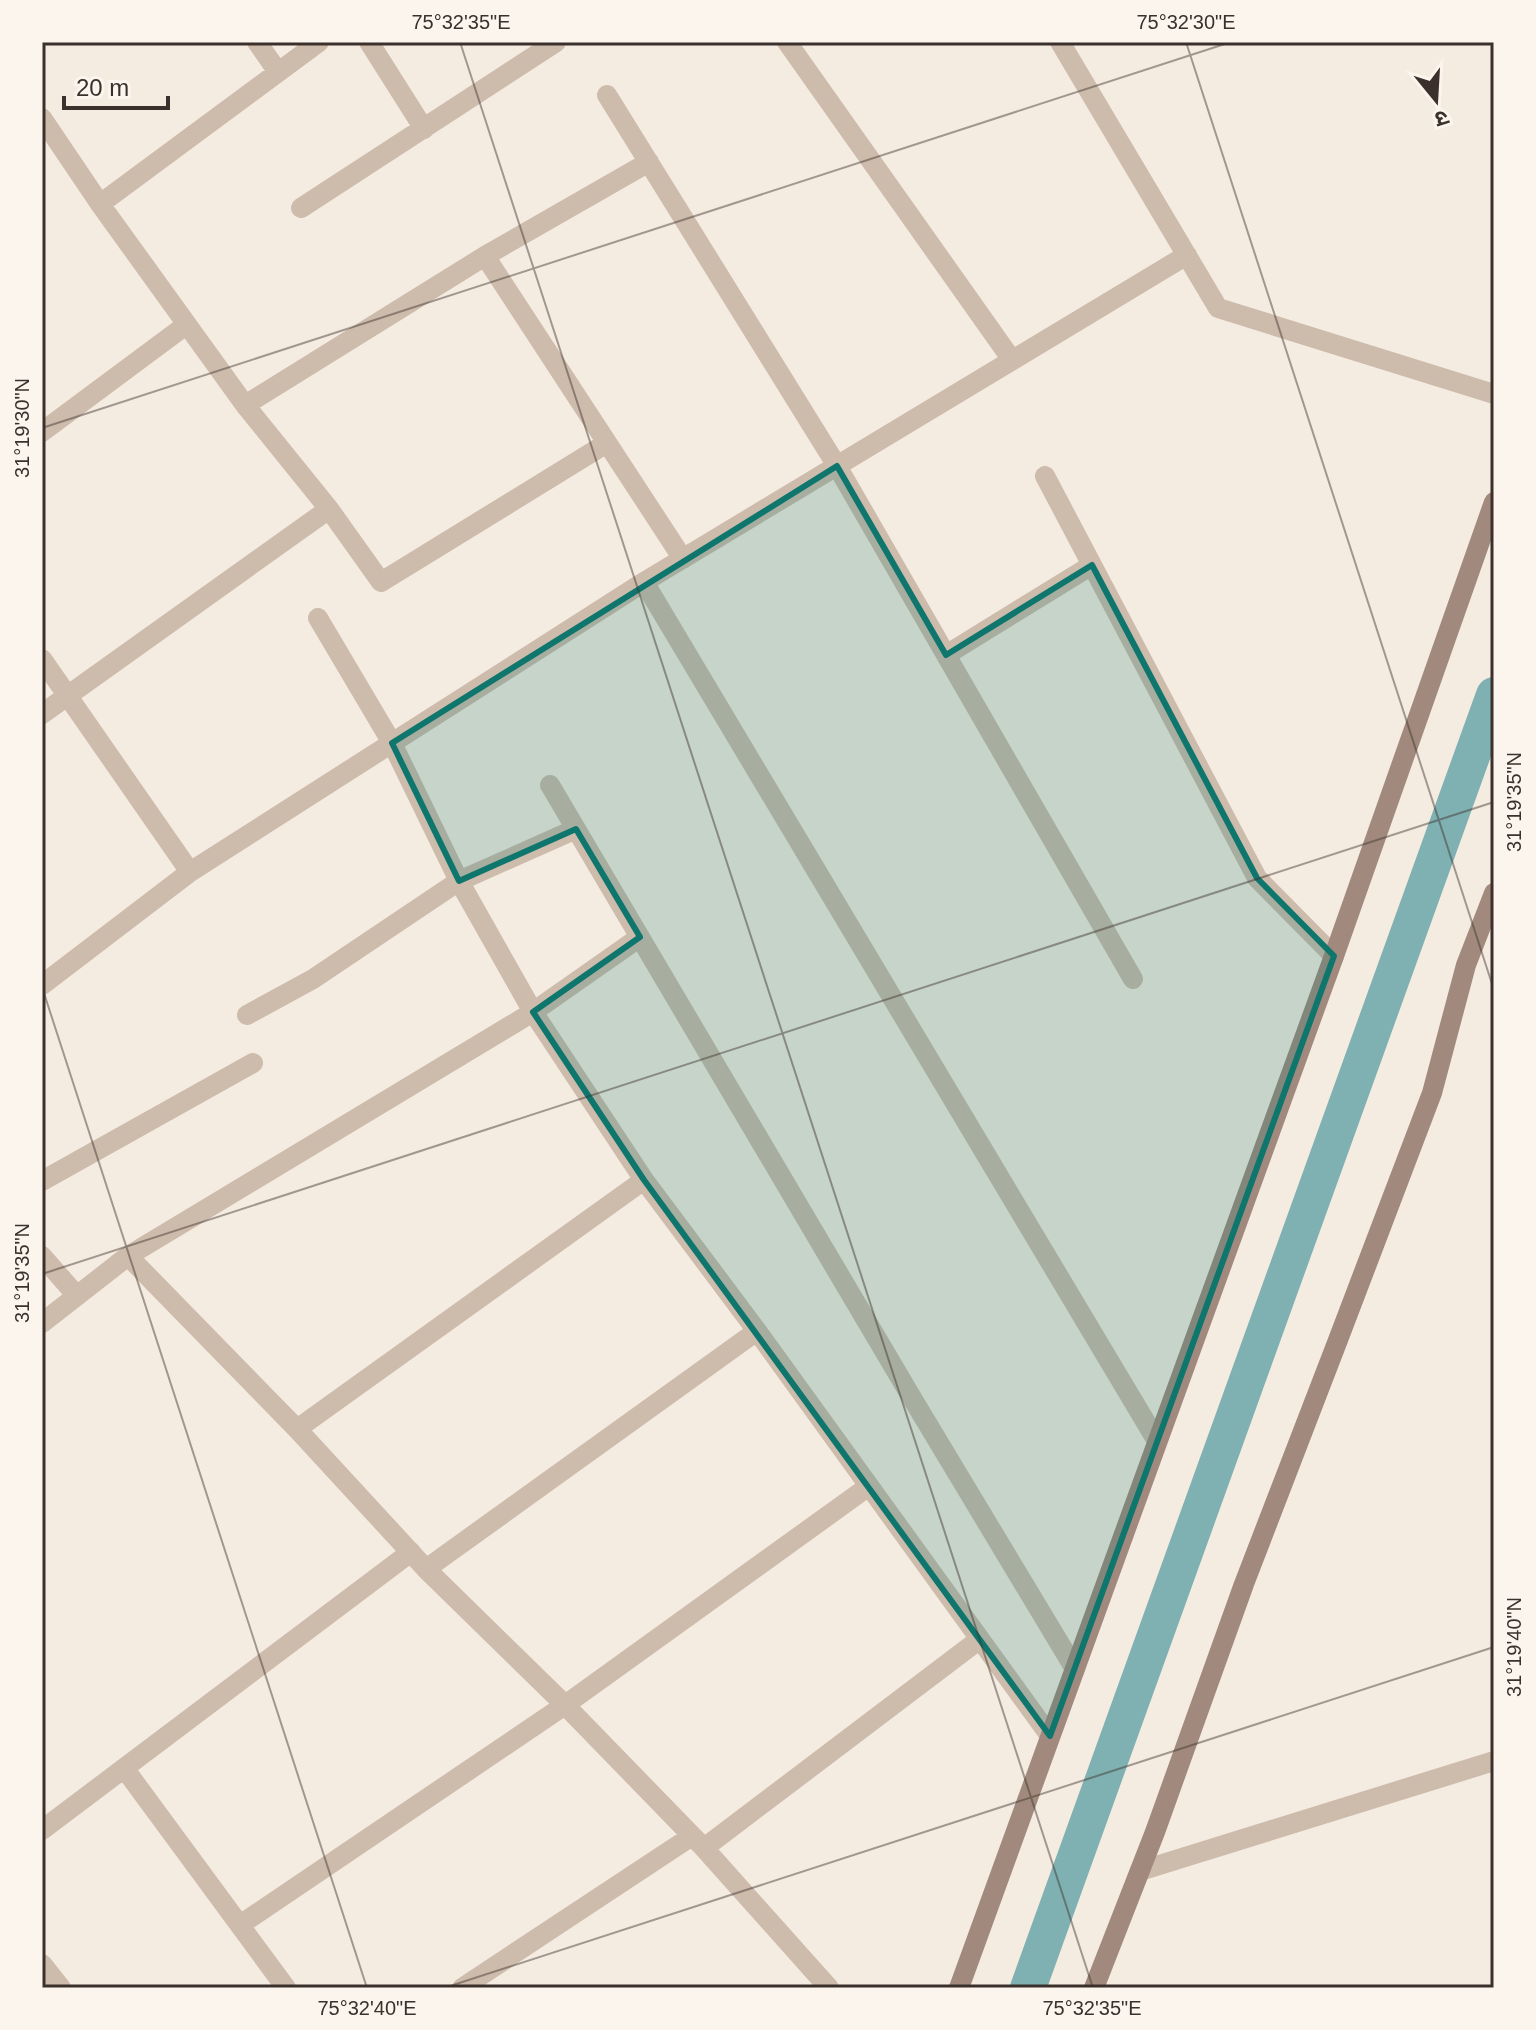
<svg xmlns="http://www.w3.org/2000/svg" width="1536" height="2030" viewBox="0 0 1536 2030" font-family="Helvetica,'Noto Sans Devanagari',sans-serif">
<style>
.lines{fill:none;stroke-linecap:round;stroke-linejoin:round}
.canal{stroke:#7fb0b2;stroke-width:36}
.street{stroke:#cdbbac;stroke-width:20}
.secondary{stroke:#a18a7d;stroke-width:20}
.marked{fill:#0f766e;fill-opacity:0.2;stroke:#0f766e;stroke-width:6;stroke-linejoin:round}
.ticks{fill:none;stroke:#3b302b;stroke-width:2;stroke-opacity:0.45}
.neatline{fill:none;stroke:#3b302b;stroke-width:3}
.ticks-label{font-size:20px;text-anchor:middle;fill:#3b302b}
</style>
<rect width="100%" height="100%" fill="#f4ebe1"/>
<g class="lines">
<path class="canal" d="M1028,1988L1494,695"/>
<path class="street" d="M257,42L278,72
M369,42L424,129
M787,42L1012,360
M1060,42L1218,308L1494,394
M607,95L837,466L1133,979
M42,118L100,204L245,405L329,509L381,582L607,443
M100,204L319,42
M301,208L556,42
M485,256L649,162
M245,405L485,256L683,559
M42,432L186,325
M1045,476L1257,878L1334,956
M644,582L1157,1441
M318,618L392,743L459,881L533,1012L644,1180L757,1331L1050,1736
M946,655L1092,565
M42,659L190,872
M42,714L329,509
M550,785L915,1403L1075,1669
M42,985L190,872L644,582L1187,255
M247,1015L313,979L459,881L576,829
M42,1181L253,1063
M42,1256L77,1296
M128,1256L297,1429L426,1569L565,1705L704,1848L829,1988
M42,1323L128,1256L533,1012L640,937
M297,1429L644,1180
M426,1569L757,1331
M124,1768L286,1988
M42,1830L411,1552
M704,1848L980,1639
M1140,1871L1494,1761
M240,1925L565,1705L869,1486
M42,1964L61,1988
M462,1988L692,1836"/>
<path class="secondary" d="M959,1988L1334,956L1494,502
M1094,1988L1155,1832L1244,1584L1338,1340L1432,1093L1466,965L1494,893"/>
</g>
<path class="marked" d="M837,466L946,655L1092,565L1257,878L1334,956L1050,1736L644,1180L533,1012L640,937L576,829L459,881L392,743Z"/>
<path class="ticks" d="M460,42L1093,1988M1186,42L1494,990M42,428L1231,42M42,987L367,1988M42,1274L1494,802M444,1988L1494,1647"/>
<rect width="1536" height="2030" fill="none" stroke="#fbf5ee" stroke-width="88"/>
<g transform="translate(1436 100) rotate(162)" stroke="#fbf5ee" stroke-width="6" paint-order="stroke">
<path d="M0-6L14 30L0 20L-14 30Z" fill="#3b302b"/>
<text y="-12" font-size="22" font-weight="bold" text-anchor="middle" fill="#3b302b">उ</text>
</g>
<path d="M64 96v12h104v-12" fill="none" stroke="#3b302b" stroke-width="4"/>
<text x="76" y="96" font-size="24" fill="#3b302b" stroke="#fbf5ee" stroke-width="6" paint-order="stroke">20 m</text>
<rect x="44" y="44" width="1448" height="1942" class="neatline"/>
<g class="ticks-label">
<text x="461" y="29">75°32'35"E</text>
<text x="1186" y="29">75°32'30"E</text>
<text transform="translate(22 428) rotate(-90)" y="7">31°19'30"N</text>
<text transform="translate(1514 802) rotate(-90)" y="7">31°19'35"N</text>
<text transform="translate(22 1273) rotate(-90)" y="7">31°19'35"N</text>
<text transform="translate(1514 1647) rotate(-90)" y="7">31°19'40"N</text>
<text x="367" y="2015">75°32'40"E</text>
<text x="1092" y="2015">75°32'35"E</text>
</g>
</svg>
